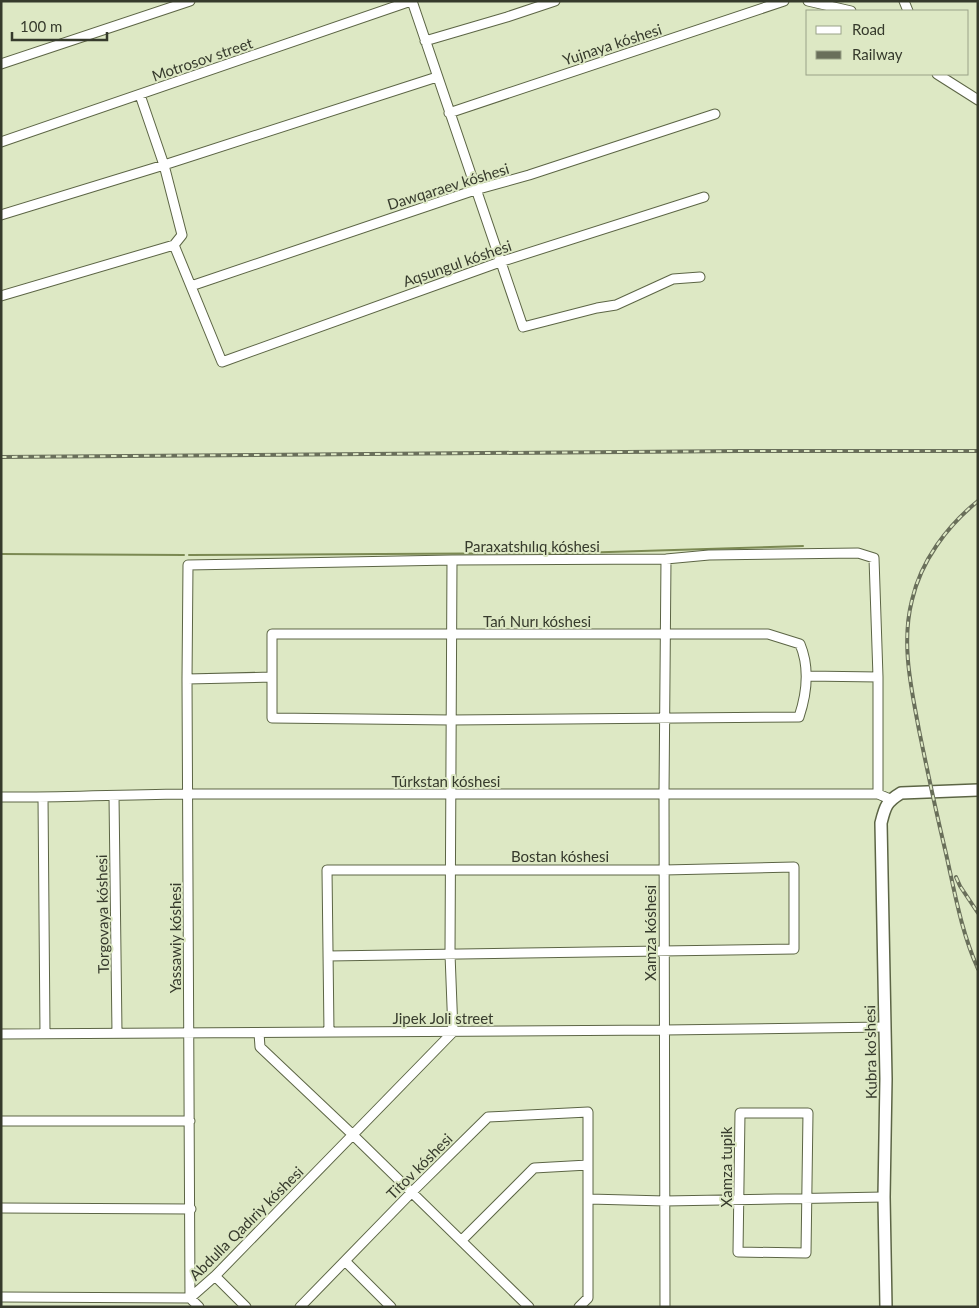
<svg xmlns="http://www.w3.org/2000/svg" width="979" height="1308" viewBox="0 0 979 1308" font-family="Lato,sans-serif">
<style>
.lines{fill:none;stroke-linecap:round;stroke-linejoin:round}
.stream{stroke:#7b8952;stroke-width:2}
.minor-casing{stroke:#5c6545;stroke-width:11}
.major-casing{stroke:#5c6545;stroke-width:14}
.minor{stroke:#fff;stroke-width:9}
.major{stroke:#fff;stroke-width:11}
.rail-casing{stroke:#696f5a;stroke-width:4}
.rail{stroke:#dde8c4;stroke-width:2;stroke-dasharray:5.5;stroke-linecap:butt}
.labels{text-anchor:middle;dominant-baseline:central;stroke-width:4;stroke-linejoin:round;paint-order:stroke}
.street-label{font-size:15px;fill:#363a2c;stroke:#dde8c4}
</style>
<rect width="100%" height="100%" fill="#dde8c4"/>
<g class="lines">
<path class="stream" d="M1,554L184,555
M189,555L576,553L803,546"/>
<g class="minor-casing">
<path id="minor" d="M412,1L523,327L597,308L616,305L673,279L700,277
M808,1L851,11
M904,1L908,11
M425,41L507,17L555,1
M1,64L190,1
M937,74L978,100
M449,113L784,1
M1,142L411,1
M1,215L164,165L437,77
M174,245L222,362L500,262L704,197
M191,286L475,190L529,175L715,114
M1,296L174,245L182,235L164,165L140,95
M272,634H768L800,644C810,668 807,693 799,717L451,720L272,718Z
M807,676L878,677
M187,679L272,677
M114,796L117,1033
M1,797C64,798 128,794 191,794C420,794 649,794 878,794L890,799
M43,797L45,1033
M328,956L794,949V867L664,870H327L329,1032
M259,1033L260,1047L353,1135L529,1307
M1,1034L664,1030L885,1027
M740,1113H808L806,1253L738,1252Z
M1,1121H190
M589,1199L665,1201L884,1197
M1,1208L191,1209
M462,1240L534,1168L588,1165
M345,1261L391,1307
M215,1276L246,1307
M1,1297L190,1298L215,1276L453,1032L450,954L452,560
M199,1307L190,1298L187,679L188,565L452,560L666,559L709,555L858,553L874,558L878,677V794
M300,1307L412,1192L488,1117L588,1112V1298L579,1307
M665,1307L664,794L666,559"/>
</g>
<g class="major-casing">
<path id="major" d="M886,1307L884,1197L886,1079L881,823C885,807 886,802 901,793L978,790"/>
</g>
<use href="#minor" class="minor"/>
<use href="#major" class="major"/>
<g class="rail-casing">
<path id="rail" d="M1,457L741,451H978
M978,501C947,526 921,561 912,600C901,643 911,687 919,730C927,769 935,807 944,845C954,887 960,929 978,969
M956,877L960,886L978,913"/>
</g>
<use href="#rail" class="rail"/>
</g>
<g class="labels">
<g class="street-label">
<text transform="translate(612 44) rotate(-18)">Yujnaya kóshesi</text>
<text transform="translate(202 59) rotate(-19)">Motrosov street</text>
<text transform="translate(448 186) rotate(-17)">Dawqaraev kóshesi</text>
<text transform="translate(457 263) rotate(-19)">Aqsungul kóshesi</text>
<text x="532" y="546">Paraxatshılıq kóshesi</text>
<text x="537" y="621">Tań Nurı kóshesi</text>
<text x="446" y="781">Túrkstan kóshesi</text>
<text x="560" y="856">Bostan kóshesi</text>
<text transform="translate(102 914) rotate(-91)">Torgovaya kóshesi</text>
<text transform="translate(650 933) rotate(-90)">Xamza kóshesi</text>
<text transform="translate(175 938) rotate(-90)">Yassawiy kóshesi</text>
<text x="443" y="1018">Jipek Joli street</text>
<text transform="translate(870 1052) rotate(-91)">Kubra ko'shesi</text>
<text transform="translate(419 1166) rotate(-45)">Titov kóshesi</text>
<text transform="translate(726 1167) rotate(-90)">Xamza tupik</text>
<text transform="translate(246 1223) rotate(-45)">Abdulla Qadıriy kóshesi</text>
</g>
</g>
<rect width="979" height="1308" fill="none" stroke="#363a2c" stroke-width="5"/>
<rect x="806" y="10" width="162" height="65" fill="#dde8c4" stroke="#9aa287"/>
<rect x="816" y="26" width="25" height="8" fill="#ffffff" stroke="#9aa287"/>
<text x="852" y="35" font-size="15" fill="#363a2c">Road</text>
<rect x="816" y="51" width="25" height="8" fill="#696f5a" stroke="#9aa287"/>
<text x="852" y="60" font-size="15" fill="#363a2c">Railway</text>
<path d="M12 32v8h95v-8" fill="none" stroke="#363a2c" stroke-width="2.5"/>
<text x="20" y="32" font-size="15" fill="#363a2c" stroke="#dde8c4" stroke-width="4" paint-order="stroke">100 m</text>
</svg>
